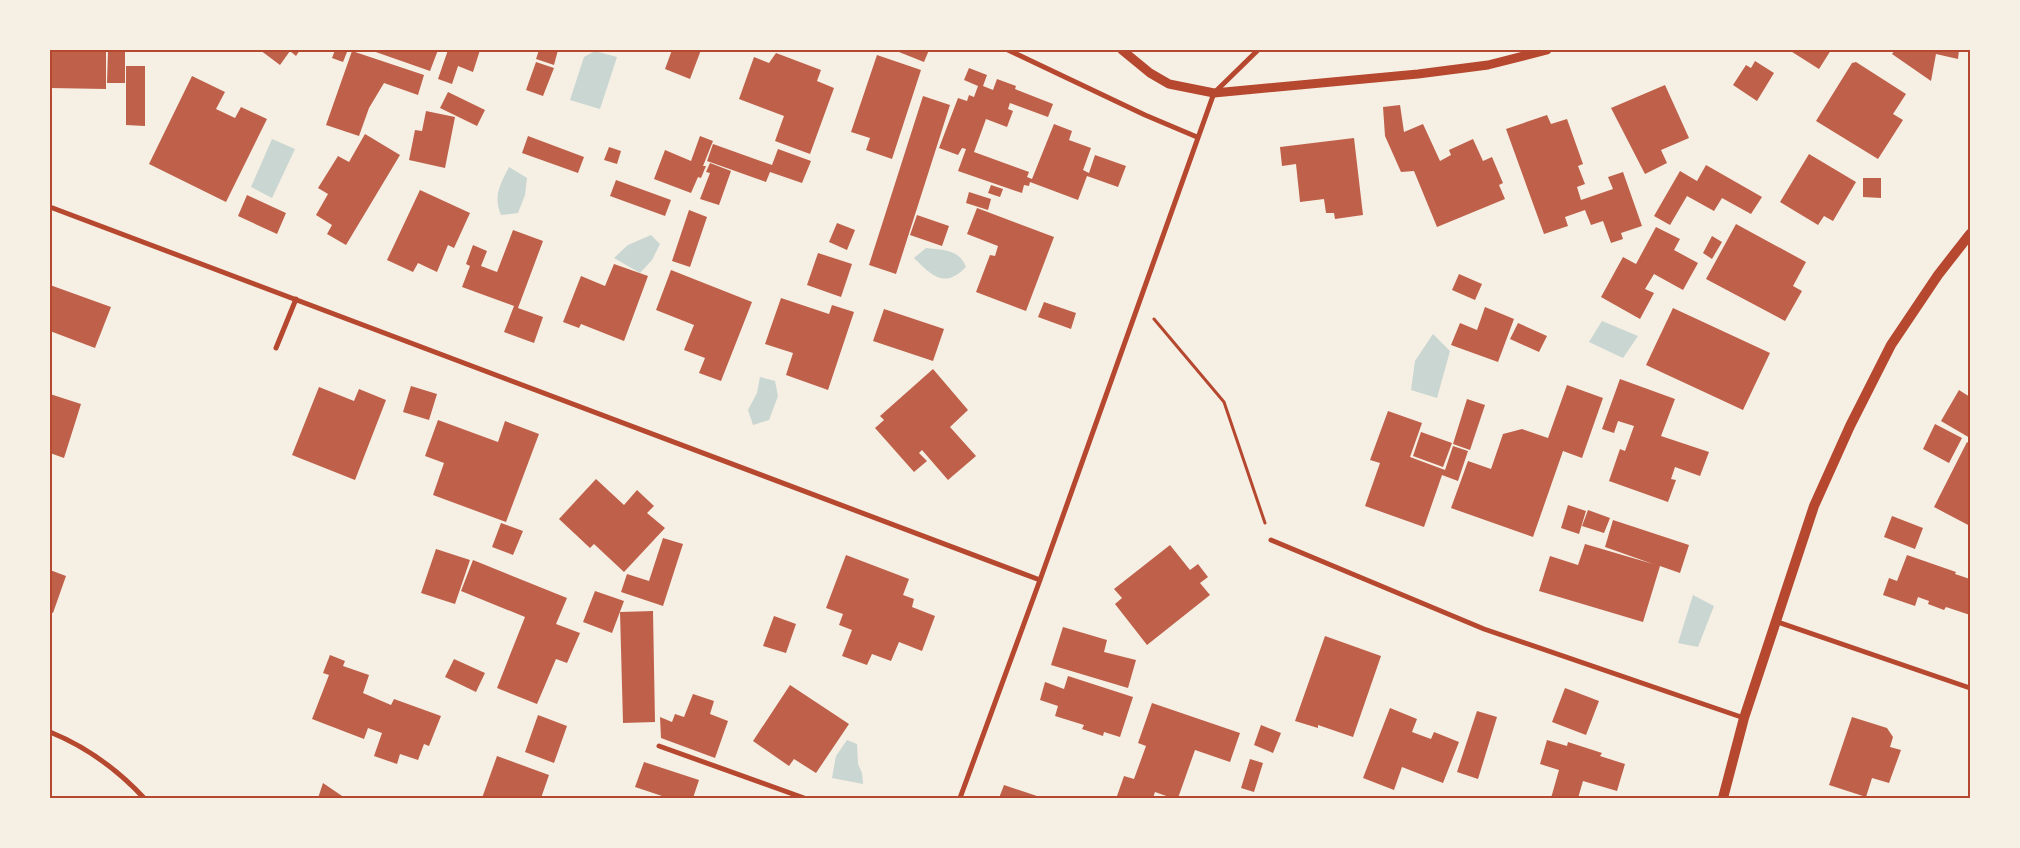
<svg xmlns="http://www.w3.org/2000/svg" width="2020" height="848" viewBox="0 0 2020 848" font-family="Karla,sans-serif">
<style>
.water{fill:#c9d6d2}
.building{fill:#bf614a}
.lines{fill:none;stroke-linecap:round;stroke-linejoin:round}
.path{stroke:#b5482f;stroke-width:3}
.minor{stroke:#b5482f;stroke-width:5}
.tertiary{stroke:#b5482f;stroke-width:9}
.secondary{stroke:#b5482f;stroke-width:10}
.neatline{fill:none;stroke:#b5482f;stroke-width:2}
</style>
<rect width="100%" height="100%" fill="#f6efe4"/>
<path class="water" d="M595,51L617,57L600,109L570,100L584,57Z
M272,139L295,149L272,198L251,187Z
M509,167L527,178L525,195L518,213L501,215C493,196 500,185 509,167Z
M651,235L660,244L652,260L640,273L614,258L628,245Z
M926,248C943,250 959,249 966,267C945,289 932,276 914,258Z
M1602,321L1638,336L1623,358L1589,342Z
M1433,334L1450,351L1437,398L1411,390L1415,361Z
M760,377L775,381L778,396L769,420L753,425L748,410L757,393Z
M1693,595L1714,606L1698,647L1678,643Z
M847,740L857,744L858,764L862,773L863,784L832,778L836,756Z"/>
<path class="building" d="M50,50H106V89L50,88Z
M108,50H125V83H107Z
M260,50H300L296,56L290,51L280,65Z
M335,50L347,52L343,62L332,58Z
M370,50H438L430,71Z
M448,50H480L473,72L458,66L452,84L438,79Z
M539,50H558L554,65L536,59Z
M672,50H701L690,79L665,69Z
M894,50H929L924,62Z
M1789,50H1831L1819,69Z
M1895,50H1959L1958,59L1936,54L1931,81L1892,54Z
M352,51L424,75L418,95L384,83L369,108L359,136L326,125Z
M776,53L821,70L817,81L834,88L810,154L775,141L784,116L739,99L754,57L769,63Z
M877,55L921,70L892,159L866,150L870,138L851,132Z
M1755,61L1774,73L1757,101L1733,85L1746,65L1751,68Z
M536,62L554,68L543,96L526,90Z
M1856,62L1906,94L1893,114L1903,120L1878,159L1816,121L1852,63Z
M126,66H145V126L126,125Z
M969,68L987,75L983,86L993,90L997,79L1016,86L1015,89L1053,104L1048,117L1010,103L1008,109L1013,111L1007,127L986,119L974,152L1029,172L1027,177L1032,179L1054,124L1072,131L1069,140L1091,148L1083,170L1089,173L1095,155L1126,166L1118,187L1087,176L1078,200L1030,182L1029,186L1024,185L1022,193L958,171L966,149L962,148L958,155L939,148L958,98L967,101L969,95L974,97L978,86L964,80Z
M192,76L225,92L216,109L235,118L241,107L267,119L226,202L149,164Z
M1665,85L1689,138L1661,150L1667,163L1645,174L1611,108Z
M448,92L485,110L477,126L440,108Z
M923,96L950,105L896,274L869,265Z
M1400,105L1404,132L1423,124L1440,161L1451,155L1449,150L1473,139L1483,161L1492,157L1503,183L1499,185L1505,199L1437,227L1414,171L1401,172L1385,136L1383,107Z
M426,111L455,117L445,168L409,160L415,130L422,131Z
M1547,115L1551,124L1567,119L1583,164L1578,166L1585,184L1577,187L1581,200L1613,189L1608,177L1623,172L1642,226L1621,233L1623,239L1611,243L1603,221L1591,225L1585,210L1565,217L1568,226L1544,234L1506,129Z
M365,134L400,155L346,245L327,234L332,225L316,215L328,194L318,188L338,156L349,162Z
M528,136L584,157L578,173L522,153Z
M700,136L713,141L703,166H706L701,178L698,177L691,193L654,179L665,150L691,161Z
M1354,138L1363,215L1335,219L1334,213H1326L1324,199L1300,202L1296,164L1282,166L1280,147Z
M713,144L772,165L778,149L811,161L802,183L770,172L766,182L707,161Z
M609,147L621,151L617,164L604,160Z
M1809,154L1856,182L1833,221L1824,216L1818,225L1780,202Z
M710,163L731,171L719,205L700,199L710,173L706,172Z
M1706,165L1762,197L1751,214L1722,198L1714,211L1687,196L1670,225L1654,216L1680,171L1697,181Z
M1863,178H1881V198L1863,197Z
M616,180L671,200L665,216L610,196Z
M991,185L1003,189L1000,197L988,193Z
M420,190L470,213L454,248L448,245L437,272L418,263L413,272L387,260Z
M969,192L991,199L988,210L966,203Z
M247,195L286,213L277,234L238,216Z
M977,208L1054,237L1026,311L976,292L990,255L995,256L998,246L967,234Z
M689,210L707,217L690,267L672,261Z
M917,215L949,226L942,246L910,235Z
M837,223L855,230L847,250L829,242Z
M1736,224L1806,262L1793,286L1802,291L1785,321L1706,279Z
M1656,227L1680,239L1674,250L1698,263L1683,290L1654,274L1645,289L1654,293L1640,319L1601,297L1623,257L1636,264Z
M513,230L543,241L518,308L543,317L534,343L504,332L514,306L462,287L470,266L466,264L473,245L487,251L481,266L497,272Z
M1712,236L1722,242L1712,259L1703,253Z
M818,253L852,264L841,297L807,285Z
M614,264L648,276L624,341L581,324L579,328L563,322L581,276L605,286Z
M671,270L752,302L721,381L699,373L705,358L684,350L694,325L656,310Z
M1459,274L1482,284L1475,300L1452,290Z
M50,285L111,307L95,348L50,331Z
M781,298L829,314L832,305L854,312L828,390L786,375L793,353L765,344Z
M1044,302L1076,313L1071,329L1038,317Z
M1485,307L1514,319L1498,362L1451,345L1460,323L1477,330Z
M1673,308L1770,353L1743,410L1646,365Z
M884,309L944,329L933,361L873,341Z
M1518,323L1547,336L1539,352L1510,339Z
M933,369L968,410L950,427L976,456L948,480L922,450L919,453L927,461L914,472L875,428L884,420L880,416Z
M1620,379L1675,399L1661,436L1709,452L1700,476L1675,467L1671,479L1676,480L1668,502L1609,481L1620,449L1625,451L1634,426L1618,421L1614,433L1602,429Z
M1567,385L1603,398L1582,458L1563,451L1533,537L1451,508L1468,461L1491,469L1503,434L1522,429L1548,438Z
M411,386L437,394L429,420L403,412Z
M319,387L354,401L359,389L386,400L355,480L292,455Z
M1959,390L1970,397V438L1941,421Z
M50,394L81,404L64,458L50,453Z
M1467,399L1485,405L1470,450L1453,444Z
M1388,411L1422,423L1410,457L1445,470L1453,446L1468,451L1458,481L1442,475L1424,527L1365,506L1380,463L1370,460Z
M438,420L498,442L505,421L539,434L506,522L433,495L444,463L425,456Z
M1935,424L1962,438L1949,463L1923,449Z
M1421,432L1452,443L1443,467L1413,456Z
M1967,442L1970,444V526L1934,507Z
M596,479L624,505L637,490L654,506L647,513L665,528L624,572L594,544L590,548L559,519Z
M1568,505L1586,511L1579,534L1561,528Z
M1588,510L1610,518L1604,533L1582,526Z
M1892,516L1923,528L1915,549L1884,537Z
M1613,520L1689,545L1680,573L1660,566L1643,622L1539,591L1550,556L1578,565L1585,544L1653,564L1605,547Z
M501,523L523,531L513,555L492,547Z
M663,538L683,544L663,606L621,592L627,574L649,581Z
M1170,545L1190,570L1198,564L1208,577L1200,583L1210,595L1147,645L1115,604L1122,598L1114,589Z
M436,549L470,560L455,604L421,593Z
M846,555L909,579L903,595L914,599L912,607L935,616L922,651L899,642L891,661L872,654L867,665L842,656L852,630L839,625L843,614L826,608Z
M1907,555L1956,572L1955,574L1970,579V615L1946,607L1944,610L1928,604L1929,601L1918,597L1915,606L1883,595L1889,578L1897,581Z
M473,560L567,598L556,624L580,633L567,663L556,659L537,704L497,688L525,617L461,591Z
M50,570L66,576L53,613L50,612Z
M595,591L624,601L612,633L583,622Z
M653,611L655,722L623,723L620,612Z
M774,616L796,624L786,653L763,646Z
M1063,627L1107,640L1104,652L1136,660L1128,688L1051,665Z
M1325,636L1381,656L1353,737L1318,725V728L1295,721Z
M330,655L345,661L343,666L369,675L363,693L391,705L394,699L441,716L429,746L424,744L418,760L400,754L397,764L374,756L382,733L368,728L364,739L312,719L329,675L323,673Z
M454,659L485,673L476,692L445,677Z
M1068,676L1133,697L1120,737L1104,732L1103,736L1082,729L1084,725L1055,716L1058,706L1040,700L1045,682L1064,689Z
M790,685L849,724L816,773L794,759L789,766L753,741Z
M1565,688L1599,701L1586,735L1552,722Z
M693,694L714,701L710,714L728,721L715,758L661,738L660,717L672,722L675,714L684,717Z
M1152,703L1240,733L1230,762L1195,750L1178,798H1172L1155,792L1153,798H1121L1117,796L1124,776L1134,779L1146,746L1138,743Z
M1390,708L1417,719L1412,732L1431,739L1434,732L1459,742L1443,783L1402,767L1394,790L1363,778Z
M1477,711L1497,717L1478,779L1457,772Z
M538,715L567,726L554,763L525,752Z
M1852,717L1887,728L1893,737L1890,747L1901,750L1889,783L1872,778L1866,797L1829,785Z
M1261,725L1281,733L1273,753L1254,745Z
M1547,740L1567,746L1568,742L1602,753L1600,756L1625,764L1617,791L1583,781L1578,798H1551L1559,770L1540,764Z
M497,756L549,775L541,798H482Z
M1250,759L1263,763L1254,792L1241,788Z
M644,762L699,780L693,798H668L635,787Z
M323,783L345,798H318Z
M1004,785L1043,798H999Z"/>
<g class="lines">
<path class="path" d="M1154,319L1224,402L1265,523"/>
<path class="minor" d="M1008,50L1145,115L1197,137
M50,207L1040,580
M276,348L296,299
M1271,540L1484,629L1744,718
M1775,621L1970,688
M50,732C87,747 117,769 144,798
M659,746L804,798
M960,798L1040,580L1214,93L1258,50"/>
<path class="tertiary" d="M1122,50L1150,73L1169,84L1214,93L1418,74L1488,65L1547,50"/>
<path class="secondary" d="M1723,798L1744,718L1814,506L1850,426L1891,345L1938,275L1970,234"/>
</g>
<rect width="2020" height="848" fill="none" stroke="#f6efe4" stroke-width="102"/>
<rect x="51" y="51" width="1918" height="746" class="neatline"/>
</svg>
